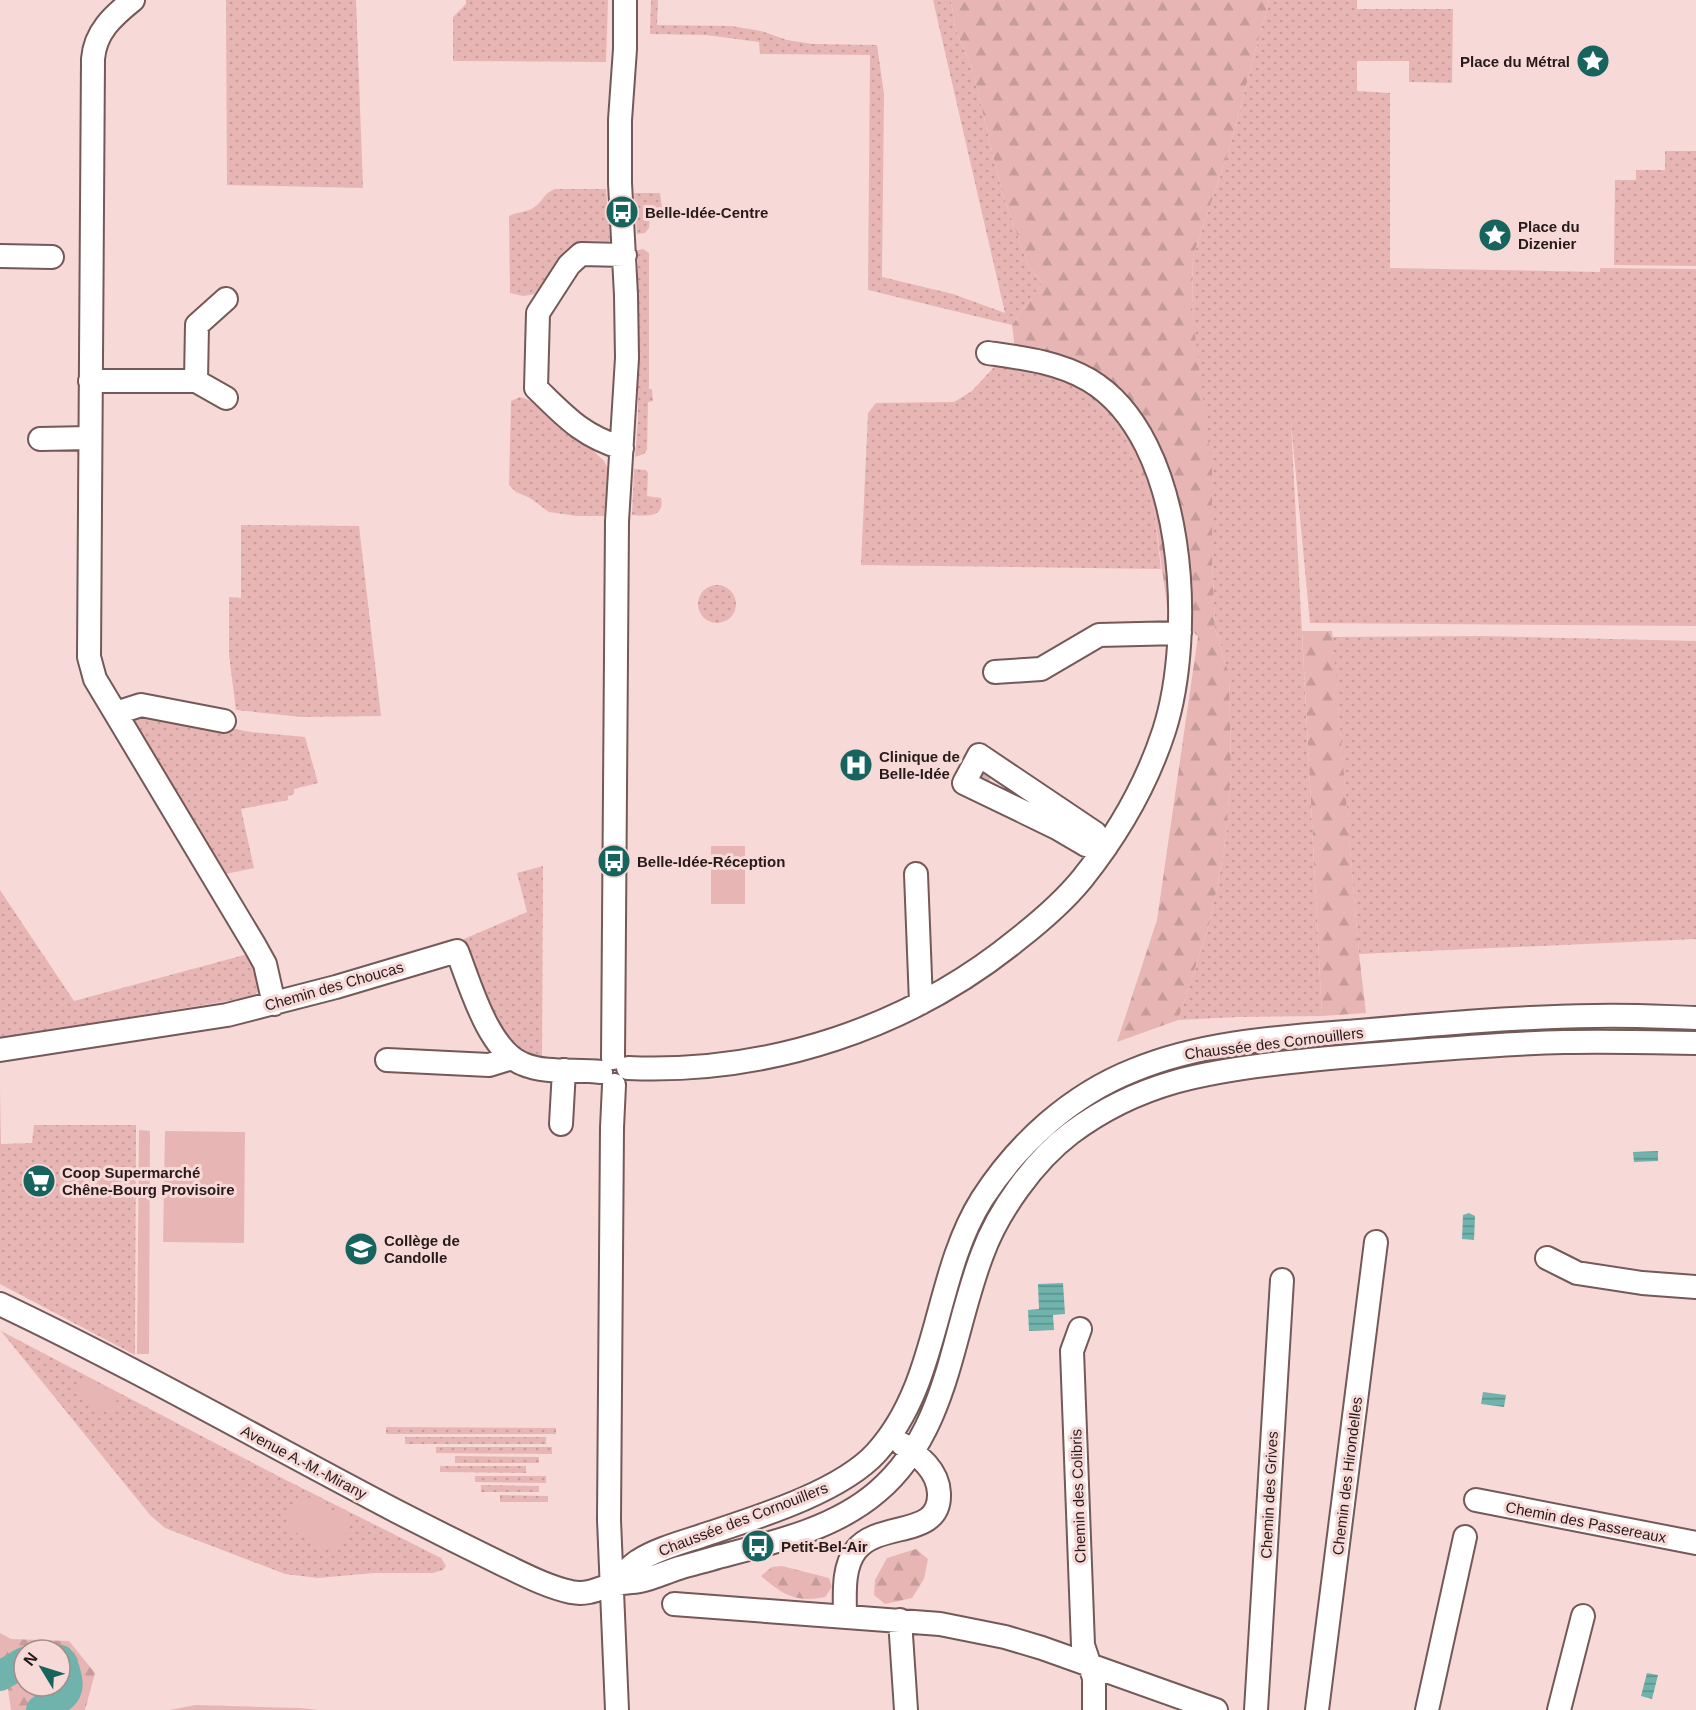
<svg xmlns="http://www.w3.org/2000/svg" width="1696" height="1710" viewBox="0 0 1696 1710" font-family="Helvetica,sans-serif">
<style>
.grass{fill:url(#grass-dots)}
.forest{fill:url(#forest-firs);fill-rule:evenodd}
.pitch{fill:#e7b6b4}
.water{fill:url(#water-rules)}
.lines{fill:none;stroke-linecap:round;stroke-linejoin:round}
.river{stroke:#70b2ac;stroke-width:30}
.minor-tunnel{stroke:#cdb3b1;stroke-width:22;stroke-dasharray:22 11;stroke-linecap:butt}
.minor-casing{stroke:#735958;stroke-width:26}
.minor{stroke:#fff;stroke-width:22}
.labels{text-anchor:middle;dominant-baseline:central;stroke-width:6;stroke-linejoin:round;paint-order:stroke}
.poi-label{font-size:15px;font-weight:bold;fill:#261b1a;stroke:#f7d9d7;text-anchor:start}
.street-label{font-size:15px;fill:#261b1a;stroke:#f7d9d7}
</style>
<defs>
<pattern id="grass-dots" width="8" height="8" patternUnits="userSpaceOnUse" patternTransform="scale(1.5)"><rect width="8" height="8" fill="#e7b6b4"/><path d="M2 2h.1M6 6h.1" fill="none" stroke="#c69c9a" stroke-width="1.8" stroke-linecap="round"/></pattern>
<pattern id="forest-firs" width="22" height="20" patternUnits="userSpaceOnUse" patternTransform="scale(1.5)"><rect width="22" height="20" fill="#e7b6b4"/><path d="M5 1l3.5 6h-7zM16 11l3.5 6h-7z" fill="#c69c9a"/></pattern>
<pattern id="water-rules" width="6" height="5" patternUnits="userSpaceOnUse" patternTransform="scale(1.5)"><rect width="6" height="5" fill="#70b2ac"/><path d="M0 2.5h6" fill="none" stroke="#5c908b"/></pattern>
</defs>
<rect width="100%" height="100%" fill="#f7d9d7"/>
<path class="grass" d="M226,0H356L363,188L227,185Z
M466,0H608L606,62L453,61V17L466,4Z
M651,0H658L657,25L731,26L761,31L787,40L813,44L877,45L884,94L882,277L953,294L1005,313L933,0H951L955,28L972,68L1002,192L1028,265L1042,283L1012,325L868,290L870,55L760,54L759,42L706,35L650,34Z
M1269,0H1357V9H1453L1452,83L1409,82V61H1357V91L1390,93V268L1600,272V268L1696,269V626L1310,623L1291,423L1322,1016L1238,1017L1178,1020L1208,928L1215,898L1226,837L1231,771L1229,673L1223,657L1221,644L1215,630L1212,555L1192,311L1193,256L1229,150Z
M1665,151H1696V266L1614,265L1615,180H1636V170H1665Z
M555,189H606L610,241C601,241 590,240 582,242C562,248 551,276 542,293L523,296L510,293L509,216C518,211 529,213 537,205C546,197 543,194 555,189Z
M634,193H660L662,208L650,209L649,228L645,233L637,234Z
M643,249L649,253V389H652L653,401L648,402L647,450L644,454L635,457L638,418V250Z
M996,365H1017L1075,384L1106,413L1125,436L1154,510L1161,569L861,565L868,413L876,403L954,402L972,391Z
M520,397L546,406L604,461L609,471L608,516H577L549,512L530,498L516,492L509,485L511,401Z
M634,469L646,470L648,473L647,496L661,498C665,518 647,516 632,515Z
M241,525L359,526L381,716L302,717L236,710L229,655V597L241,598Z
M698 604a19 19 0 1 1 38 0a19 19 0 1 1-38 0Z
M1482,636L1696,641V939L1359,954L1332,637Z
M148,713L251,732L305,737L318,783L294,789V794L288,796V800L241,809L254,868L221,875L134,726L137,716Z
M543,866L542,1060L519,1053L490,1015L464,939L527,912L517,873Z
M0,890L74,1001L248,954C254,966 269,988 252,997L0,1038Z
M0,1089L1,1144L32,1143L34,1125H136L135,1355L0,1284Z
M1,1331L280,1477L441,1558L446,1566L443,1570L433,1573H374L318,1578L285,1574L165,1528L150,1515Z
M386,1427L556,1428V1434H386Z
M405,1437H546V1444H405Z
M436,1447H552V1454L436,1453Z
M455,1456L539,1457V1463H455Z
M440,1466H526V1473L440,1472Z
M475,1476H546V1483L475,1482Z
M481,1485L539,1486V1492H481Z
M500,1495L548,1496V1502H500Z"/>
<path class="forest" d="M951,0H1269L1229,150L1193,256L1192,311L1212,471V555L1215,630L1221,644L1223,657L1229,673L1231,771L1226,837L1215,898L1208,928L1178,1020L1117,1042L1157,920L1198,636L1168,613L1154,510L1125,436L1106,413L1075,384L1017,365L1012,325L1042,283L1028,265L1002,192L972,68L955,28Z
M1302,631H1332L1359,954L1366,1013L1322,1016Z
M916,1549L928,1559L924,1579L912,1598L885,1604L874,1595L875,1580L887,1558Z
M782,1566L829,1578L832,1587L825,1597C795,1603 783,1595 761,1576L772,1567Z
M0,1633L11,1639L69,1641L95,1673L85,1710H11L7,1682L0,1673ZM24,1650H60V1686H24Z
M196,1705L301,1708L319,1710H169Z"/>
<path class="pitch" d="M711,846H745V904H711Z
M139,1130L150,1131L149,1354H137Z
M165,1131L245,1132L244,1243L163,1242Z
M86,1378L119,1396L109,1414L76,1396Z
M300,1493L353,1521L335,1554L284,1526Z"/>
<path class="water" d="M1658,1151V1161L1634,1162L1633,1152Z
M1469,1213L1475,1216L1474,1240L1462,1239L1463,1215Z
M1063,1283L1065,1314L1053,1315L1054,1330L1029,1331L1028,1310L1039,1309L1038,1284Z
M1483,1392L1506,1395L1504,1407L1481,1404Z
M1647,1673L1658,1675L1652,1699L1641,1696Z"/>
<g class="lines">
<path class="river" d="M0,1676L24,1662
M41,1710C57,1699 73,1697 66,1674C64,1668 64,1665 60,1660"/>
<path class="minor-tunnel" d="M978,773L990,779"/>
<g class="minor-casing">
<path id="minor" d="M133,0C113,16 95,32 93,59L89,657L95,679L255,946L265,964L274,1004
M0,256L52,257
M90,381H196L226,398
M196,381L197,325L226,299
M40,439L90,438
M622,448C581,435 566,417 536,388L538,313L569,265L581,254L625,255
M995,672L1041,669L1099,635L1180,633
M116,713L141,705L224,721
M979,755L1095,833L1106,847L1086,845L1057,828L964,783Z
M916,874L921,1003
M0,1050L227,1015L336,987L457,951C470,984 488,1050 523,1064C546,1074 576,1069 601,1072
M613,1058L617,521L627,358L626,295L620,183V120L625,49V0
M387,1060L489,1065L512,1058
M628,1068C769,1074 909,1028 1018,939C1041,921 1064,901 1082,879C1118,834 1146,786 1164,731C1195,635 1187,438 1089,380C1058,362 1023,358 988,353
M614,1085L612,1128L609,1520L617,1710
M561,1124L564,1070
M1547,1258L1577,1273L1642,1283L1696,1287
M0,1304C135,1368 264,1442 396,1511C433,1530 469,1548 506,1566C527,1576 548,1587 571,1592C587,1595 596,1590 610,1585C620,1582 630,1583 640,1581C654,1578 666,1572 679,1568C692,1564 705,1561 718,1557C772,1543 834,1529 877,1492C948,1432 951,1336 982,1255C998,1211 1034,1161 1071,1133C1139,1082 1208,1071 1290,1062C1327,1058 1364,1055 1402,1052C1456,1048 1510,1043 1564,1042C1608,1041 1652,1042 1696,1043
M1080,1329L1072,1351L1083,1645L1094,1678V1710
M1476,1500L1696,1543
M613,1584C621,1577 629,1567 638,1561C659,1548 684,1542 707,1534C758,1517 840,1492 876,1453C940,1383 933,1277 982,1199C1018,1143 1071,1095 1134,1070C1204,1041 1284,1037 1359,1031C1437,1024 1516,1017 1595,1016C1628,1015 1662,1017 1696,1018
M674,1604L940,1624L1005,1637L1042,1648L1216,1710
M845,1617C845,1596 842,1568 856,1550C880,1520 941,1539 939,1493C938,1470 919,1456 902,1444
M900,1620L906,1710
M1256,1710L1282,1280
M1317,1710L1376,1242
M1427,1710L1465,1537
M1559,1710L1583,1616"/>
</g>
<use href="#minor" class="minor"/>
</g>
<defs>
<g id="sight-disc" transform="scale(1.725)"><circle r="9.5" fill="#17645f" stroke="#f7d9d7"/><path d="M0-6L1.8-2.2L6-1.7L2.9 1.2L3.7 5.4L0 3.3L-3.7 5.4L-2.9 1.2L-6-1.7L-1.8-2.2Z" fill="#fff"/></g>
<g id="bus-disc" transform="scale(1.725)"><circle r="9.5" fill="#17645f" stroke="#f7d9d7"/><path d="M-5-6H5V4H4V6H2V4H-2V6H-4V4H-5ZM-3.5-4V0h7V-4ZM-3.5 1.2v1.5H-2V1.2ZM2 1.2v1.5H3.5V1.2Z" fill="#fff"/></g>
<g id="hospital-disc" transform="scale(1.725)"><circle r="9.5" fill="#17645f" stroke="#f7d9d7"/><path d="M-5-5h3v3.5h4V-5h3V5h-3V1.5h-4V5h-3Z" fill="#fff"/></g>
<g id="supermarket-disc" transform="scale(1.725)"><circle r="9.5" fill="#17645f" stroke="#f7d9d7"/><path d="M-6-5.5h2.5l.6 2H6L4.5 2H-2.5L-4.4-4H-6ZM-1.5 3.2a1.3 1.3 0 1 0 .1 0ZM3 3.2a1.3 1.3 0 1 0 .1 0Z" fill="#fff"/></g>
<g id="school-disc" transform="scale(1.725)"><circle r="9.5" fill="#17645f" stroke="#f7d9d7"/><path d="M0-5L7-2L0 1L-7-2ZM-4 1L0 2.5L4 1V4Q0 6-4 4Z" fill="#fff"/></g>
</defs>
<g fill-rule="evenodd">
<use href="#sight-disc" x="1593" y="61"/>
<use href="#bus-disc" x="622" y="212"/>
<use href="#sight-disc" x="1495" y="235"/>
<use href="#hospital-disc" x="856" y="765"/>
<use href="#bus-disc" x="614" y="861"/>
<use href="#supermarket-disc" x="39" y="1181"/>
<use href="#school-disc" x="361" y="1249"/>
<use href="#bus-disc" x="758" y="1546"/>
</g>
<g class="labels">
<g class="poi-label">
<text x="1570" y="61" text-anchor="end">Place du Métral</text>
<text x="645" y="212">Belle-Idée-Centre</text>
<text x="1518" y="226">Place du<tspan x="1518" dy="17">Dizenier</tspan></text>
<text x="879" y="756">Clinique de<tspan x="879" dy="17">Belle-Idée</tspan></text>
<text x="637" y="861">Belle-Idée-Réception</text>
<text x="62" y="1172">Coop Supermarché<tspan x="62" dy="17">Chêne-Bourg Provisoire</tspan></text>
<text x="384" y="1240">Collège de<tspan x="384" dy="17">Candolle</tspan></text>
<text x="781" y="1546">Petit-Bel-Air</text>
</g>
<g class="street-label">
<text transform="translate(334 986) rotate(-16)">Chemin des Choucas</text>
<text transform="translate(1274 1043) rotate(-7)">Chaussée des Cornouillers</text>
<text transform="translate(304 1462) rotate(28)">Avenue A.-M.-Mirany</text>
<text transform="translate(1347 1476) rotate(-83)">Chemin des Hirondelles</text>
<text transform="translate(1269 1495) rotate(-87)">Chemin des Grives</text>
<text transform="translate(1078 1496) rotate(-92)">Chemin des Colibris</text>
<text transform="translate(743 1519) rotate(-21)">Chaussée des Cornouillers</text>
<text transform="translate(1586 1522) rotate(11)">Chemin des Passereaux</text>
</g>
</g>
<g transform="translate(42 1668) rotate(308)"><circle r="28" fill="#f7d9d7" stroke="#a38d8b" stroke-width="1.5"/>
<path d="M0-4.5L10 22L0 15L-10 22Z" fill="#17645f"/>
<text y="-9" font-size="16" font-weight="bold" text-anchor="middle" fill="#261b1a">N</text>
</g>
</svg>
